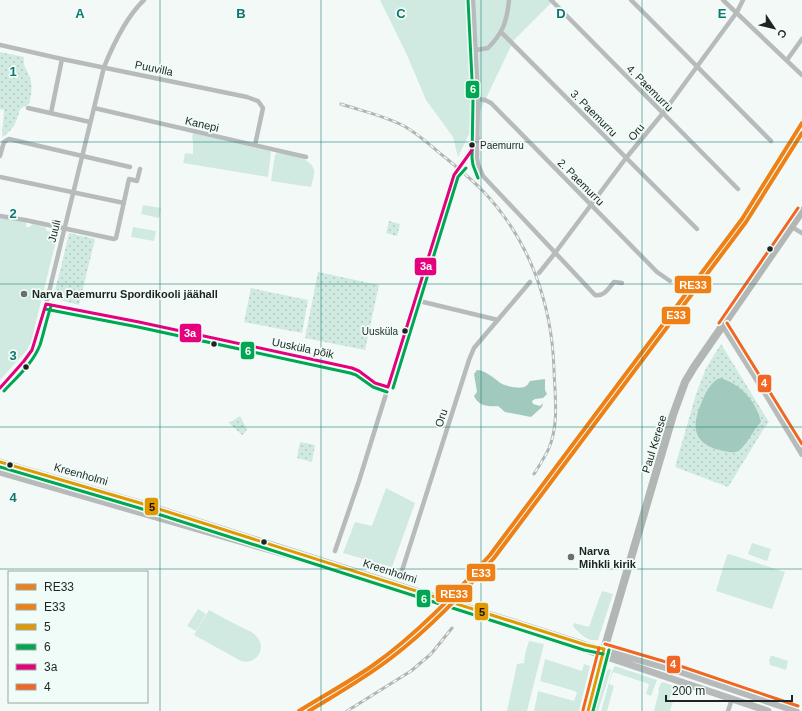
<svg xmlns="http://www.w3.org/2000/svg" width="802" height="711" viewBox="0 0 802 711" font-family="Arial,sans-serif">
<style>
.green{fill:#d0eae2}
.park{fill:url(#park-dots)}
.water{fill:#a2c9bd}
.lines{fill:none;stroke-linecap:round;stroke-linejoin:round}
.minor{stroke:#b8bbbb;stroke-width:4.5}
.tertiary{stroke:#b8bbbb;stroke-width:6}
.secondary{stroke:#b7baba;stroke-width:7}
.trunk{stroke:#b2b6b4;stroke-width:8}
.rail-casing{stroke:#b2b4b4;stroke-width:3}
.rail{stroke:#f0fcf8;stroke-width:1.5;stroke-dasharray:4.5;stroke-linecap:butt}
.bus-1-casing{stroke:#f0fcf8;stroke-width:6}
.bus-2-casing{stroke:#f0fcf8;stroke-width:6}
.bus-3-casing{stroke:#f0fcf8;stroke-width:6}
.bus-4-casing{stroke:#f0fcf8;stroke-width:6}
.bus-1{stroke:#e19903;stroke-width:3}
.bus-2{stroke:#00a651;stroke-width:3}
.bus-3{stroke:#e5007d;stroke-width:3}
.bus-4{stroke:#f26522;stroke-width:3}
.rail-1-casing{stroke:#f0fcf8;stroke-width:7}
.rail-2-casing{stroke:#f0fcf8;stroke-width:7}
.rail-1{stroke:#ef8016;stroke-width:4}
.rail-2{stroke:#ef8016;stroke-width:4}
.grid{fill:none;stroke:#0f766e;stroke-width:1;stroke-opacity:0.55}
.bus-dot{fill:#1f2422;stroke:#f0fcf8;stroke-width:1.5}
.poi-dot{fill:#696f6d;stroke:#f0fcf8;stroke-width:1.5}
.labels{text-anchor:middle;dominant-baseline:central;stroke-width:3.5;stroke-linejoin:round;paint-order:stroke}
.bus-label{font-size:10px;fill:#1f2422;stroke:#f0fcf8;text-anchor:start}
.street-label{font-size:11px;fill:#1f2422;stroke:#f0fcf8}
.poi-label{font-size:11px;font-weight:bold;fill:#1f2422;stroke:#f0fcf8;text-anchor:start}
.grid-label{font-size:13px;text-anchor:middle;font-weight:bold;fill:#0f766e;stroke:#f0fcf8;stroke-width:3.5;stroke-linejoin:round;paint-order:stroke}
.line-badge{stroke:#f0fcf8;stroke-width:1.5}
.badge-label{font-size:11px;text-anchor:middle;font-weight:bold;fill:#fff}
.pale-badge-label{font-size:11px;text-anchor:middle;font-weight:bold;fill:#111}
</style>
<defs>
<pattern id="park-dots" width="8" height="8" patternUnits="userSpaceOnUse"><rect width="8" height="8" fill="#d0eae2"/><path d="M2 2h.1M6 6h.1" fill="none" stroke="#b2c9c2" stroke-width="1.8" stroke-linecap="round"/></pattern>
</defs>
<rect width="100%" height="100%" fill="#f3f9f7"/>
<path class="green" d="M380,0H554L514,40L458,157L453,137L426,100L407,55Z
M193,133L270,151L271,153L268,177L183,163L185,153L193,154V140L192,138Z
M277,153C288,154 311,157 314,170C315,175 312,182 311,187L271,181L275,155Z
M143,205L161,208L159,218L141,214Z
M0,218L26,222V227H29L33,224L45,227L47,231L58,233L31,342L27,350L0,380Z
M133,227L156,231L154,241L131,237Z
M386,488L415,503L392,567L343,553L355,522L372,526Z
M752,543L771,549L767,561L748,554Z
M729,554L785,572L772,609L716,591L727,555Z
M602,591L613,594L598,640C587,642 579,633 573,626L574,623L589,627L600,596Z
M198,609L206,614L196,631L187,626Z
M209,610C220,616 231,622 243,628C247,630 253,632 256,636C268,647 256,666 241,661L194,635Z
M529,641L544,644L527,711H507L517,664L524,663L525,654Z
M771,656H773L788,661L786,670L770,665L769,660Z
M545,659L582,671L584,664L590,666L579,711H534L538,691L574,701L577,693L575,691L540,681Z
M594,663L596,666L583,711H580Z
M614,667L615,666L657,680L651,696L646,694L649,684L613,672L609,684L614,686L607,711H601L612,672Z
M608,669L611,670L598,711H593Z
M663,682L674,686L669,700L673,701L670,711H654L659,691L658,690L661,683Z"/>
<path class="park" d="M0,52L24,57C22,65 28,71 30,78C33,88 31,95 29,104L20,109C16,123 15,127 3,137L2,135L4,110L0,109Z
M389,221L400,224L397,236L386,233Z
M69,233L95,239L79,305L53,298L63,259Z
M318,272L379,285L365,350L305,338Z
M251,288L308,300L302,333L244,322Z
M721,344L769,422L765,427L728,487L675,467L696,394L706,368Z
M240,416L247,429L244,434L242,435L229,423Z
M300,442L315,445L312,462L297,458Z"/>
<path class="water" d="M477,370C484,370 493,377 499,382C503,386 522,390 526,386C527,386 530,381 530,381L545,379V390L547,394L543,398L535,399L532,401L533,404L540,406L543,403L542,407L531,417L505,412L498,406C489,407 478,406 474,396L477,392L474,374Z
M720,378C741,384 756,401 761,422C753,430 749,441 741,449C736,454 730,452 724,451C692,445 691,427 702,401C706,393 710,382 720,378Z"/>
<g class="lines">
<path class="minor" d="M473,0L478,99L477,158L478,164L483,176L595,295C604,297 609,288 614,282L622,283
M551,0L738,189
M631,0L771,141
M723,0L802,75
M501,32L697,229
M0,45L62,59L247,97L258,101L263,108L255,145
M476,50L488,48C503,33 507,21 509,0
M787,60L802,39
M478,99L485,100L491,103L657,272L670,281
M28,108L90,122
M94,108L306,157
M51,113L62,59
M4,142L9,139L130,167
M0,156L4,142
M0,177L124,203
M0,216L25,220L114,239L116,238L129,179L137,181L140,169
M792,227L802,233
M539,273L555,253L626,158L663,113L737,12L743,0
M415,300L498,320
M46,304L139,322L352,368L359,371L375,383L388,387
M0,388L19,367L30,353L35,343L46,304L104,67C113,45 127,16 144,0
M335,551L359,481L454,175L462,165L478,138
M400,577L469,360L474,348L530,282
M728,711L732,699"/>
<path class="tertiary" d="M723,326L764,391L802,454"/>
<path class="secondary" d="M0,462L140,503L586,645L681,672L796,711
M0,472L298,558
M581,648L595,653L768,711"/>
<path class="trunk" d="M588,711L606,643L673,415L685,382L694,367L802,211"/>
<g class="rail-casing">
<path id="rail" d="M341,104C362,111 385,116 404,126C420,135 433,148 447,159C459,169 471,179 481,189C529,238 552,303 554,370C555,396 559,424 549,448C545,457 539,466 534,474
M347,711L411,671L431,654L452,628"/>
</g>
<use href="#rail" class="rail"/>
<g class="bus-1-casing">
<path id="bus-1" d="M0,462L140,503L586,645L604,649
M588,711L604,649"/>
</g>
<g class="bus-2-casing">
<path id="bus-2" d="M468,0L473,99L472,158L473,165L478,178
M45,309L138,327L350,373L356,375L373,387L387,392
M393,388L458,177L466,168
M4,391C17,377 33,363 40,345C44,332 47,318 51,306
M0,467L139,508L584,650L603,654
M593,711L609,650"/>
</g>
<g class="bus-3-casing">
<path id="bus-3" d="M46,304L139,322L352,368L359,371L375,383L388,387
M388,387L454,175L472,150
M0,388L24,361L32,350L46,304"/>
</g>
<g class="bus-4-casing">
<path id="bus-4" d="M719,323L798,208
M727,323L802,444
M605,644L683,667L798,706
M583,710L599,648"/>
</g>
<use href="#bus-1" class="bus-1"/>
<use href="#bus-2" class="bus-2"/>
<use href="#bus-3" class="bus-3"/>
<use href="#bus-4" class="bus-4"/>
<g class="rail-1-casing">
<path id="rail-1" d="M299,711C323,696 349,682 372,666C416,635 454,595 490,555L742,219L802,123"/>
</g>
<g class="rail-2-casing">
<path id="rail-2" d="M309,711C337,694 365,678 391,658C429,629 462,594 494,558L746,222L802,133"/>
</g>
<use href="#rail-1" class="rail-1"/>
<use href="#rail-2" class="rail-2"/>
</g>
<path class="grid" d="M160,0V711M321,0V711M481,0V711M642,0V711M0,142H802M0,284H802M0,427H802M0,569H802"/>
<g class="bus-dot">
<circle cx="472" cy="145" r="3.5"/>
<circle cx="770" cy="249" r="3.5"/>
<circle cx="405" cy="331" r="3.5"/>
<circle cx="214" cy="344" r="3.5"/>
<circle cx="26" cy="367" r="3.5"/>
<circle cx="10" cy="465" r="3.5"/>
<circle cx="264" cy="542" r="3.5"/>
</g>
<g class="poi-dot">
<circle cx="24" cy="294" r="4"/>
<circle cx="571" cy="557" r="4"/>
</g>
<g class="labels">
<g class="bus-label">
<text x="480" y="145">Paemurru</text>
<text x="398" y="331" text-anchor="end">Uusküla</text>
</g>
<g class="street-label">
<text transform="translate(154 68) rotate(12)">Puuvilla</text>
<text transform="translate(650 88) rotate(45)">4. Paemurru</text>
<text transform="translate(594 113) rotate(45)">3. Paemurru</text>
<text transform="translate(202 124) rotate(13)">Kanepi</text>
<text transform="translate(636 132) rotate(-50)">Oru</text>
<text transform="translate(581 182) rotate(45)">2. Paemurru</text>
<text transform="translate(54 231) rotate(-76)">Juuli</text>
<text transform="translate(303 348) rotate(12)">Uusküla põik</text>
<text transform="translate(441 418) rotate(-72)">Oru</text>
<text transform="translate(654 444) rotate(-73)">Paul Kerese</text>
<text transform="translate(81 474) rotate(16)">Kreenholmi</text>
<text transform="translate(390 571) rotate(18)">Kreenholmi</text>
</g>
<g class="poi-label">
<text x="32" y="294">Narva Paemurru Spordikooli jäähall</text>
<text x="579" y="551">Narva<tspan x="579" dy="13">Mihkli kirik</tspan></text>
</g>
</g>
<g class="grid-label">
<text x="80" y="18">A</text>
<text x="241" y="18">B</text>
<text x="401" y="18">C</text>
<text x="561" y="18">D</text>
<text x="722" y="18">E</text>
<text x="13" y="76">1</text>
<text x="13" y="218">2</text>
<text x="13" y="360">3</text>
<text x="13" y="502">4</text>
</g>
<g class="line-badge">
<rect x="465" y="80" width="15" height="19" rx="4" fill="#00a651"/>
<rect x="414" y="257" width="23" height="19" rx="4" fill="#e5007d"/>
<rect x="674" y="275" width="38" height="19" rx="4" fill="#ef8016"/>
<rect x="661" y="306" width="30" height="19" rx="4" fill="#ef8016"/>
<rect x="179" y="323" width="23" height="20" rx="4" fill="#e5007d"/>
<rect x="240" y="341" width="15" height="19" rx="4" fill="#00a651"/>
<rect x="757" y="374" width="15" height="19" rx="4" fill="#f26522"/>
<rect x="144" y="497" width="15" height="19" rx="4" fill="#e19903"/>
<rect x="466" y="563" width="30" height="19" rx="4" fill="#ef8016"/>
<rect x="435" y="584" width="38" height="19" rx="4" fill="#ef8016"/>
<rect x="416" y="589" width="15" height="19" rx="4" fill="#00a651"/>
<rect x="474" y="602" width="15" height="19" rx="4" fill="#e19903"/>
<rect x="666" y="655" width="15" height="19" rx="4" fill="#f26522"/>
</g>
<g class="badge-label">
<text x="473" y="93">6</text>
<text x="426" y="270">3a</text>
<text x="693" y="289">RE33</text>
<text x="676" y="319">E33</text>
<text x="190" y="337">3a</text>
<text x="248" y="355">6</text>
<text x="764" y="387">4</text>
<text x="481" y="577">E33</text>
<text x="454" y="598">RE33</text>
<text x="424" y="603">6</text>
<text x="673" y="668">4</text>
</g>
<g class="pale-badge-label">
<text x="152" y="511">5</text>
<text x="482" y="616">5</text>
</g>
<rect x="8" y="571" width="140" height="132" fill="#f0fcf8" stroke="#9ca6a2"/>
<rect x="16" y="584" width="20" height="6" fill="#ef8016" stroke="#9ca6a2"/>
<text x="44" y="591" font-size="12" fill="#1f2422">RE33</text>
<rect x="16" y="604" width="20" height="6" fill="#ef8016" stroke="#9ca6a2"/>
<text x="44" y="611" font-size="12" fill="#1f2422">E33</text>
<rect x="16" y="624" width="20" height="6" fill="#e19903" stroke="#9ca6a2"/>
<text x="44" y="631" font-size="12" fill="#1f2422">5</text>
<rect x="16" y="644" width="20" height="6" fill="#00a651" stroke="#9ca6a2"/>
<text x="44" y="651" font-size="12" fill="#1f2422">6</text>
<rect x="16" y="664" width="20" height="6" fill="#e5007d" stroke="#9ca6a2"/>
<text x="44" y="671" font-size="12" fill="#1f2422">3a</text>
<rect x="16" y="684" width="20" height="6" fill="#f26522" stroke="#9ca6a2"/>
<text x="44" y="691" font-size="12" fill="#1f2422">4</text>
<g transform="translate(774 28) rotate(125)" stroke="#f0fcf8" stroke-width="3" paint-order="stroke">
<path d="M0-3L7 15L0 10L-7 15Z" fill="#1f2422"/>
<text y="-6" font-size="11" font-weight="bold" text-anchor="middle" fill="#1f2422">С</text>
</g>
<path d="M666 695v6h126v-6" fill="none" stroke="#1f2422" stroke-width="2"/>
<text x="672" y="695" font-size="12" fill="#1f2422" stroke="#f0fcf8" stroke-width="3" paint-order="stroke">200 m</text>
</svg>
